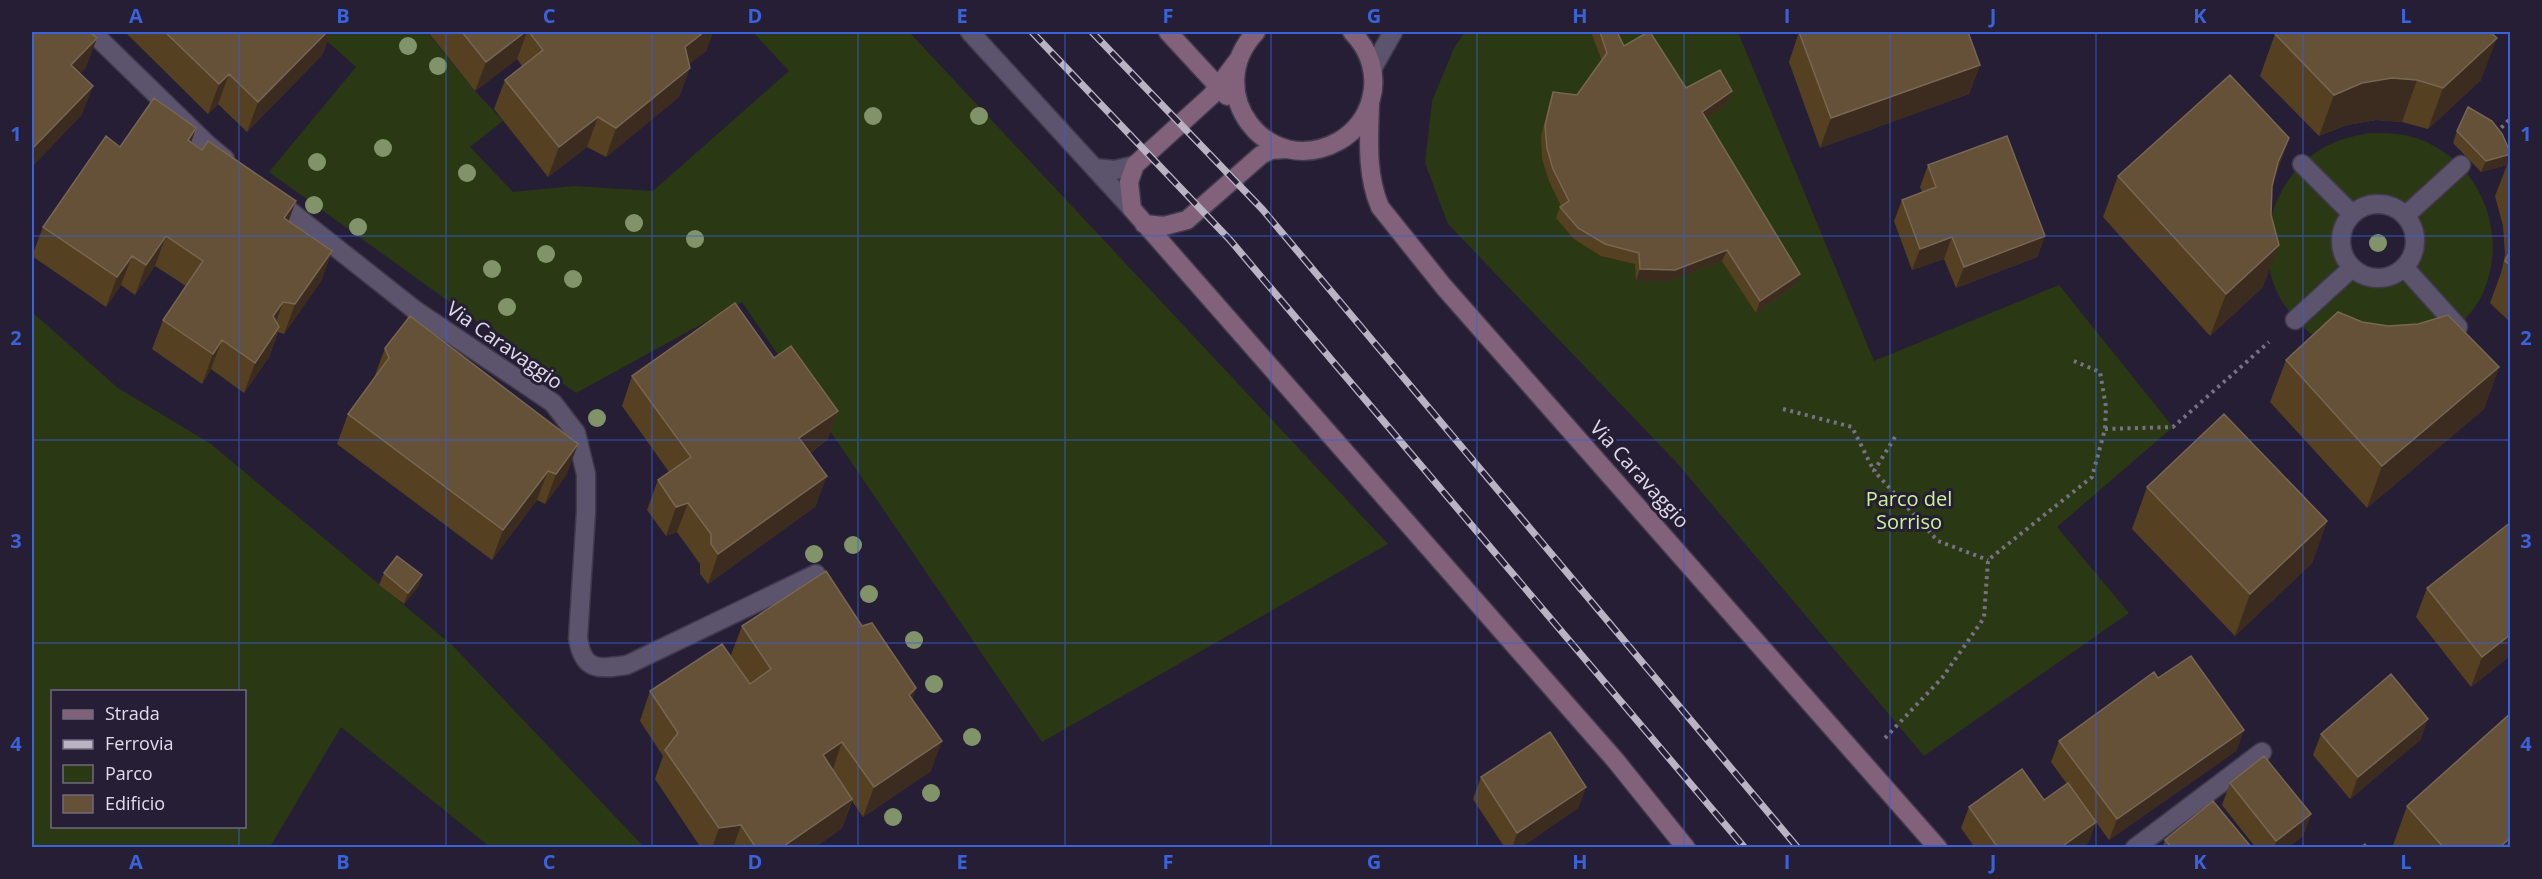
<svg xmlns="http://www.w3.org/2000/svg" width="2542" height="879" viewBox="0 0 2542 879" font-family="'Open Sans',sans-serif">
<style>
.green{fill:#2a3913;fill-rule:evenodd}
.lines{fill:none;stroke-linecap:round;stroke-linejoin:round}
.lane-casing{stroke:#413a4d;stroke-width:21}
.street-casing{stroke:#413a4d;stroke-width:21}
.secondary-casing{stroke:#413a4d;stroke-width:21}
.path{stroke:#787184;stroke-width:4;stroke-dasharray:3 4.5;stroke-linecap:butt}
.lane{stroke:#5c536c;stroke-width:18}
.street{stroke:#5c536c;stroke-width:18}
.secondary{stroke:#82617a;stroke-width:18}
.rail-casing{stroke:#b9b3c4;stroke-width:7}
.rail{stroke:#261e34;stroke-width:4.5;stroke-dasharray:14;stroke-linecap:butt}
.tree{fill:#819369}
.wall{fill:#554121}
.shaded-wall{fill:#3c2c20}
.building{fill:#645137;stroke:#776753;stroke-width:1.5}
.grid{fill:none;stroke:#3a63db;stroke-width:1.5;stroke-opacity:0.55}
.labels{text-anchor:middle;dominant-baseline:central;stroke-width:6;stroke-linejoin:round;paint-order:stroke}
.street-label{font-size:20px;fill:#e1dceb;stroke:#261e34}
.park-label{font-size:20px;fill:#cbf395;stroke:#261e34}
.neatline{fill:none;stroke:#3a63db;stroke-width:2}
.grid-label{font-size:20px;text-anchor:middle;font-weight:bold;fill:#3a63db}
</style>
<rect width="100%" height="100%" fill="#261e34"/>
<path class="green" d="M317,32H427L475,91L503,121L470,147L513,192L574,186L653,191L789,71L753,32H909L1388,544L1042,742L742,302L576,393L269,172L356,67Z
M1465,32H1738L1874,361L2059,285L2173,427L2057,527L2129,613L1924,756L1677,463L1448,224L1425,163L1432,101L1454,48Z
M2369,133C2386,133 2402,133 2419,139C2481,162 2509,234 2483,293C2477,306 2468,316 2458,327L2314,337C2302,326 2292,316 2283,303C2251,251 2270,181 2321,149C2336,140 2353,136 2369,133ZM2373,204C2399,206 2421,224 2412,252C2409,263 2401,271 2391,275C2343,293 2318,220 2373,204Z
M32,312L118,388L211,444L453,646L644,847H490L341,727L270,847H32ZM52,692H244V826H52Z"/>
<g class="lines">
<g class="lane-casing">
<path id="lane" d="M2135,848L2262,752"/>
</g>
<g class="street-casing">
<path id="street" d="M92,32L207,144L225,159
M970,32L1132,209
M1372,69L1393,32
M2302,164L2352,214
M1095,168L1115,170L1135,165
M272,197L415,310L553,403L576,433L586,474V512L578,638C583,672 599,669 627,665L816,574
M2341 241a37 37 0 1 1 74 0a37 37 0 1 1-74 0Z
M2405,216L2461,165
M2404,267L2458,327
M2295,320L2352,268"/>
</g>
<g class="secondary-casing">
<path id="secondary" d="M1168,32L1227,96
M1256,32C1200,91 1267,181 1339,141C1355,132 1367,116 1371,99C1378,74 1369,49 1352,32
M1238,60L1211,96L1135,165L1129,182L1132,209L1616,761L1686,848
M1370,104C1369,139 1366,174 1380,207L1444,287L1938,848
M1144,224L1164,226L1187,220L1261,155L1271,150L1286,149"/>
</g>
<path class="path" d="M2496,133L2510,119
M1783,409L1852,427L1874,471
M2105,429L2173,427L2269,342
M1895,437L1874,471L1938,541L1988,560
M1885,738L1942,678L1984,618L1988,560L2092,477L2105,429L2106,407L2100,372L2074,361"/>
<use href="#lane" class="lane"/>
<use href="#street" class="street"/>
<use href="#secondary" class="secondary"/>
<g class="rail-casing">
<path id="rail" d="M1032,32L1230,240L1745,848
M1092,32L1263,210L1798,848"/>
</g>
<use href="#rail" class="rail"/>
</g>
<g class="tree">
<circle cx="408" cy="46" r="9"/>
<circle cx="438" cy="66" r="9"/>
<circle cx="873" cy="116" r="9"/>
<circle cx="979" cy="116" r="9"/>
<circle cx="383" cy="148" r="9"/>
<circle cx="317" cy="162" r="9"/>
<circle cx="467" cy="173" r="9"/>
<circle cx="314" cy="205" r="9"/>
<circle cx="634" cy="223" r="9"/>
<circle cx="358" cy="227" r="9"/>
<circle cx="695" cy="239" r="9"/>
<circle cx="2378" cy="243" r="9"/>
<circle cx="546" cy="254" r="9"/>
<circle cx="492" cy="269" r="9"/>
<circle cx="573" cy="279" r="9"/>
<circle cx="507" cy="307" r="9"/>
<circle cx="597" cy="418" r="9"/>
<circle cx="853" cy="545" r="9"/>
<circle cx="814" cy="554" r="9"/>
<circle cx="869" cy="594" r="9"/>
<circle cx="914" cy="640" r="9"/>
<circle cx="934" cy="684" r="9"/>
<circle cx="972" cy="737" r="9"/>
<circle cx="931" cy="793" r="9"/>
<circle cx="893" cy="817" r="9"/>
</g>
<path class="wall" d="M125,32H331L322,55L247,132L218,104L208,114Z
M428,32H713L706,51L689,64L690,68L679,97L606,157L587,147L548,177L494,109L505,80L522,66L517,59L475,91Z
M1591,32H1630L1619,36L1624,46L1686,88L1728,103L1706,118L1796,285L1756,313L1722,261L1670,281H1636L1635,264L1601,256L1574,239L1556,218L1560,207L1561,206L1549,181L1542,159L1541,137L1549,104L1553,92L1577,95L1602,61Z
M1799,32L1980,65L1969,94L1820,148L1789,62Z
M2275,34L2481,80L2428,129L2402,122L2376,120L2347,125L2319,136L2260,76Z
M196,128L191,143L288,221L332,251L321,281L284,334L278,332L269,357L244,393L211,369L202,384L152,349L163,320L186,286L155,266L135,295L121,285L106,307L32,256L43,227L120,147Z
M2457,131L2511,153V323L2490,303L2501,273L2505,255L2503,226L2495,196L2507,165L2481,172L2453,143Z
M2289,138L2272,186L2263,287L2210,336L2103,217L2118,176Z
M1928,165L2045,236L2037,257L1956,288L1944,259L1912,270L1894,221L1902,200L1922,192L1920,187Z
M2362,322L2499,367L2484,409L2367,508L2270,402L2286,360Z
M385,348L567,474L545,504L537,500L492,560L337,444L348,414L374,378Z
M774,358L838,411L827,440L810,453L816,506L708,584L700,574V564L677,532L666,536L647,510L658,480L669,472L622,406L632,376Z
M2147,487L2327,521L2312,563L2235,636L2132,529Z
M2511,522V655L2471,687L2416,617L2427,588Z
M384,573L422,575L418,587L404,604L379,585Z
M742,626H862L916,688L912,699L931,771L863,817L852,801L842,828L814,848H701L655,779L663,756L640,721L650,691L750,684L731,655Z
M2158,678L2244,730L2236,751L2109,840L2096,822L2088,843L2082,848H1975L1961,828L1969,807L2044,800L2067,784L2051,762L2059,741Z
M2428,719L2420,740L2350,799L2313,755L2321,734Z
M1481,777L1586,787L1578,808L1520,848H1505L1473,799Z
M2230,783L2311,814L2303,836L2287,848H2256L2222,805Z
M2407,806L2511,848H2392Z
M2165,840L2252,848H2162Z"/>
<path class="shaded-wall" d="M327,32H331L322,55L247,132L258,102Z
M525,32H527L517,59L475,91L486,62Z
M704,32H713L706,51L674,76L685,47Z
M1614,32H1630L1611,40Z
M97,38L86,68L60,94L71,65Z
M2497,38L2481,80L2428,129L2443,88Z
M1980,65L1969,94L1820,148L1831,118Z
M690,68L679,97L606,157L616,128Z
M229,74L218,104L208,114L219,84Z
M2392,78L2417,80L2402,122L2376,120L2347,125L2319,136L2334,95L2362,83Z
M93,86L82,115L32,167V149Z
M1732,91L1728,103L1698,124L1702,112Z
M598,117L587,147L548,177L559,147Z
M196,128L186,157L188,140Z
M2289,138L2274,180L2263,203L2278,162Z
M2511,154L2507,165L2481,172L2486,161Z
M296,201L285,231L284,218Z
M166,236L155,266L135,295L146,265Z
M2045,236L2037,257L1956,288L1964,267Z
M1952,237L1944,259L1912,270L1920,249Z
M2279,245L2263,287L2210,336L2226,294Z
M1727,250L1722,261L1670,281H1636L1640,269Z
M332,251L321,281L284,334L295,304Z
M132,256L121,285L106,307L117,277Z
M1800,274L1796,285L1756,313L1760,301Z
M283,302L273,331V316Z
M279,327L269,357L244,393L255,363Z
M222,340L211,369L202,384L213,354Z
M2499,367L2484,409L2367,508L2382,466Z
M838,411L827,440L788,468L799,438Z
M578,444L567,474L545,504L556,474Z
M548,471L537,500L492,560L503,530Z
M827,476L816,506L708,584L718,554Z
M688,503L677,532L666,536L676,507Z
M2327,521L2312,563L2235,636L2250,594Z
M422,575L418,587L404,604L408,593Z
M2511,634V655L2471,687L2482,657Z
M916,688L905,718L909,695Z
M2428,719L2420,740L2350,799L2358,777Z
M2244,730L2236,751L2109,840L2117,819Z
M942,741L931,771L863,817L874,787Z
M842,742L832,772L823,755Z
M1586,787L1578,808L1520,848H1512L1517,833Z
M852,799L842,828L814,848H781Z
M2311,814L2303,836L2287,848H2274L2276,841Z
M2096,822L2088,843L2082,848H2060Z
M741,825L733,848H712L719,828Z
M2511,837V848H2499Z"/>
<path class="building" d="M32,32H90L97,38L71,65L93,86L32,149Z
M165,32H327L258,102L229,74L219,84Z
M462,32H525L486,62Z
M529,32H704L685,47L690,68L616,128L598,117L559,147L505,80L543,50Z
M1600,32H1617L1624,46L1648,32H1650L1686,88L1720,70L1732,91L1702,112L1800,274L1760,301L1727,250L1675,270L1640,269L1639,253L1605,244L1578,228L1560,207L1569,201L1553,169L1547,148L1545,126L1553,92L1577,95L1607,53Z
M1799,32H1968L1980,65L1831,118Z
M2278,32H2490L2497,38L2443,88L2417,80L2392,78L2362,83L2334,95L2275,34Z
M2230,75L2289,138L2278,162L2272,186L2271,215L2279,245L2226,294L2118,176Z
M154,98L196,128L188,140L202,150L208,141L296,201L284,218L332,251L295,304L283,302L273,316L279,327L255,363L222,340L213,354L163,320L203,261L166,236L146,265L132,256L117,277L43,227L106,136L120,147Z
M2468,107L2492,121L2502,134L2511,154L2486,161L2457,131Z
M2007,136L2045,236L1964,267L1952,237L1920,249L1902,200L1936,187L1928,165Z
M2511,249V266L2505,261Z
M735,303L774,358L791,346L838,411L799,438L827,476L718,554L711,544V534L688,503L676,507L658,480L691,457L632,376Z
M2338,312L2362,322L2388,326L2418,324L2448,315L2499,367L2382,466L2286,360Z
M410,316L578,444L556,474L548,471L503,530L348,414L389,358L385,348Z
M2224,414L2327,521L2250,594L2147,487Z
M2511,522V634L2482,657L2427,588Z
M397,556L422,575L408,593L384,573Z
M826,571L862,626L872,623L916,688L909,695L942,741L874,787L842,742L823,755L852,799L781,848H756L741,825L719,828L665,750L678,733L650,691L722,644L750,684L771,669L742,626Z
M2191,656L2244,730L2117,819L2059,741L2154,672L2158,678Z
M2391,674L2428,719L2358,777L2321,734Z
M2511,713V837L2499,848H2444L2407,806Z
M1550,732L1586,787L1517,833L1481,777Z
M2264,756L2311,814L2276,841L2230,783Z
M2022,769L2044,800L2068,783L2096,822L2060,848H1998L1969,807Z
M2213,801L2252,848H2172L2165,840Z
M2365,844L2368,848H2360Z"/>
<path class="grid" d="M239,32V692M446,32V848M652,32V848M858,32V848M1065,32V848M1271,32V848M1477,32V848M1684,32V848M1890,32V848M2096,32V848M2303,32V848M32,236H2510M32,440H2510M32,643H2510M239,826V848"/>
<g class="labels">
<g class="street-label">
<text transform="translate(505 345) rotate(35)">Via Caravaggio</text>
<text transform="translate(1640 474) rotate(48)">Via Caravaggio</text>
</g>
<g class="park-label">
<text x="1909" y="498">Parco del<tspan x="1909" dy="23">Sorriso</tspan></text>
</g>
</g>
<rect width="2542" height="879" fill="none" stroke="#261e34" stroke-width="66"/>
<rect x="51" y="690" width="195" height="138" fill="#261e34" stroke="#716a7d" stroke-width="1.5"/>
<rect x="63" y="710" width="30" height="9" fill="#82617a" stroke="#716a7d" stroke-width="1.5"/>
<text x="105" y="720" font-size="18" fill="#e1dceb">Strada</text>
<rect x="63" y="740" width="30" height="9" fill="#b9b3c4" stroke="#716a7d" stroke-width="1.5"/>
<text x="105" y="750" font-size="18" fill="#e1dceb">Ferrovia</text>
<rect x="63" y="765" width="30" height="18" fill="#2a3913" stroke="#716a7d" stroke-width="1.5"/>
<text x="105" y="780" font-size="18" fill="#e1dceb">Parco</text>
<rect x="63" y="795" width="30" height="18" fill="#645137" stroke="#716a7d" stroke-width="1.5"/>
<text x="105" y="810" font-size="18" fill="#e1dceb">Edificio</text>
<rect x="33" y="33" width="2476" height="813" class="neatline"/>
<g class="grid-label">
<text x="136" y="23">A</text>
<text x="343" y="23">B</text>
<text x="549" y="23">C</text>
<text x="755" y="23">D</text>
<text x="962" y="23">E</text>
<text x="1168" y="23">F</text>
<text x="1374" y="23">G</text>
<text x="1580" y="23">H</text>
<text x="1787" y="23">I</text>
<text x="1993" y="23">J</text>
<text x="2200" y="23">K</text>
<text x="2406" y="23">L</text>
<text x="16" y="141">1</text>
<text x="2526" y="141">1</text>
<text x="16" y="345">2</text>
<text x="2526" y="345">2</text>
<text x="16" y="548">3</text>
<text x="2526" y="548">3</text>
<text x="16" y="751">4</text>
<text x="2526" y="751">4</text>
<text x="136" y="869">A</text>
<text x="343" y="869">B</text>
<text x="549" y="869">C</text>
<text x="755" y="869">D</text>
<text x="962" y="869">E</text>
<text x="1168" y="869">F</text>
<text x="1374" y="869">G</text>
<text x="1580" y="869">H</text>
<text x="1787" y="869">I</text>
<text x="1993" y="869">J</text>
<text x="2200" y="869">K</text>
<text x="2406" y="869">L</text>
</g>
</svg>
